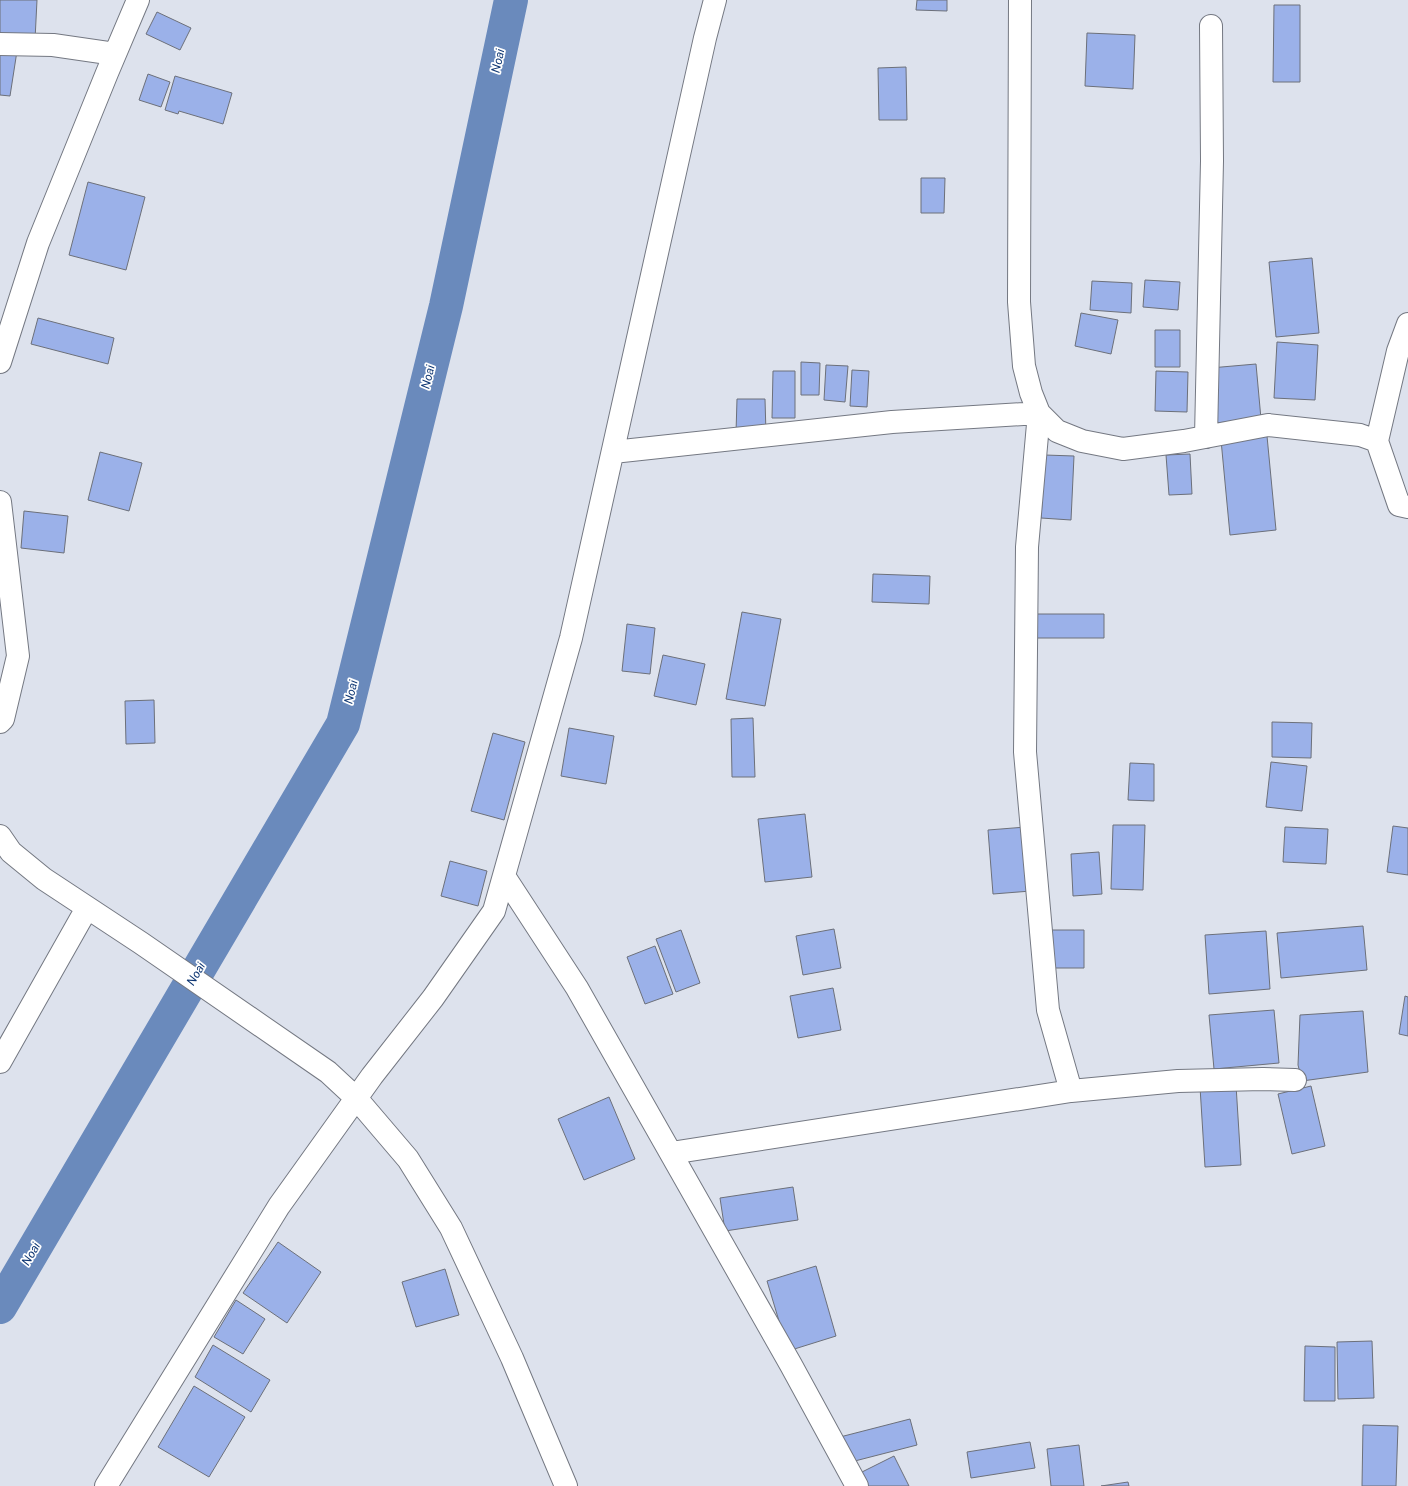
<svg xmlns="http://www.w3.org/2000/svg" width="1408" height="1486" viewBox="0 0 1408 1486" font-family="'Public Sans',sans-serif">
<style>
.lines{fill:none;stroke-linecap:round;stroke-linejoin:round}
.canal{stroke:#6a8abc;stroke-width:34}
.building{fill:#9bb1e9;stroke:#6c707a}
.minor-casing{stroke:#747882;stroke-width:24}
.minor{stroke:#fff;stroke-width:22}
.labels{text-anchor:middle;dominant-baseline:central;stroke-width:3.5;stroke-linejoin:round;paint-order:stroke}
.water-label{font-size:12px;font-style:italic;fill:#0d3572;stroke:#fff}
</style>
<rect width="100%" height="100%" fill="#dde2ed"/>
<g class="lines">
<path class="canal" d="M0,1307L343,724L446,306L511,0"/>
</g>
<path class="building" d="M0,0H37L35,40L0,38Z
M917,0H947V11L916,10Z
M1274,5H1300V82H1273Z
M157,12L191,28L180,50L146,34Z
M1087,33L1135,35L1133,89L1085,86Z
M0,48L17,51L10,96L0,95Z
M906,67L907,120H879L878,68Z
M148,74L170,82L161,107L139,100Z
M175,76L232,93L223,124L179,111L178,114L165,110Z
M921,178H945L944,213H921Z
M88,182L145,197L126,270L69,255Z
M1312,258L1319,333L1276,337L1269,262Z
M1145,280L1180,282L1178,310L1143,307Z
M1092,281L1132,283L1131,313L1090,310Z
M1081,313L1118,320L1111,354L1075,346Z
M38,318L114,338L108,364L31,344Z
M1155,330H1180V367H1155Z
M1277,342L1318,345L1315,400L1274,398Z
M801,362L820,363L819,395H801Z
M1256,364L1261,419L1215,423L1210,368Z
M826,365L848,366L845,402L824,400Z
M852,370L869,371L867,407L850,406Z
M773,371H795V418H772Z
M1156,371L1188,372L1187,412L1155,411Z
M737,399H765L766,434L736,433Z
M1267,436L1276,530L1230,535L1221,440Z
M100,452L142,463L129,511L88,500Z
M1190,454L1192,494L1169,495L1166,455Z
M1045,455L1074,456L1071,520L1041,518Z
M24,511L68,516L64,553L21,548Z
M873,574L930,576L929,604L872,602Z
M742,612L781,619L765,706L726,699Z
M1031,614H1104V638H1031Z
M627,624L655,628L650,674L622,671Z
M663,655L705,664L696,705L654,696Z
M154,700L155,743L126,744L125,701Z
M753,718L755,777H732L731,719Z
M1272,722L1312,723L1311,758L1272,757Z
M569,728L614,736L606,784L561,776Z
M493,733L525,742L504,820L471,811Z
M1271,762L1307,766L1302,811L1266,807Z
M1130,763L1154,764V801L1128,800Z
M805,814L812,877L765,882L758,819Z
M1113,825H1145L1143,890L1111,889Z
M1393,826L1408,828V875L1387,872Z
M1026,827L1031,891L993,894L988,830Z
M1285,827L1328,829L1326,864L1283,862Z
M1099,852L1102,894L1073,896L1071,854Z
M450,861L487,871L478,906L441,896Z
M1363,926L1367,970L1281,978L1277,933Z
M834,929L841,968L803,975L796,936Z
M681,930L700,983L676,992L656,939Z
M1046,930H1084V968H1047Z
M1266,931L1270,989L1209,994L1205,935Z
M655,946L673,994L645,1004L627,957Z
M833,988L841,1030L798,1038L790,996Z
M1405,996L1408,997V1036L1399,1034Z
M1274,1010L1279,1063L1214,1069L1209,1015Z
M1363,1011L1368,1072L1302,1081L1298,1065L1300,1015Z
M1236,1085L1241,1165L1205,1167L1200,1087Z
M1311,1086L1325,1146L1292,1154L1278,1094Z
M609,1097L635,1159L584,1180L558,1119Z
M793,1187L798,1220L725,1231L720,1198Z
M278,1242L321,1272L287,1323L243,1293Z
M816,1266L836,1336L788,1351L767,1281Z
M445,1269L459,1315L416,1327L402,1282Z
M236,1300L265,1319L243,1354L214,1337Z
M1372,1341L1374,1398L1338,1399L1337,1342Z
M213,1345L270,1380L251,1412L195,1377Z
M1305,1346L1335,1347V1401H1304Z
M194,1386L245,1417L209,1477L158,1447Z
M910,1419L917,1445L847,1463L840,1437Z
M1363,1425L1398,1426L1396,1486H1362Z
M1030,1442L1035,1468L971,1478L967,1452Z
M1079,1445L1084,1486H1051L1047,1449Z
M894,1456L909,1486H864L858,1474Z
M1128,1482L1129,1486H1101Z"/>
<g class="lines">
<g class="minor-casing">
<path id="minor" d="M1020,0L1019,302L1024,366L1031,393L1039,413L1057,431L1082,441L1123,449L1184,441L1268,425L1360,435L1377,441L1399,505L1408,507
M0,44L53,45L115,54
M0,362L38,243L107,73L138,0
M1206,437L1212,161L1211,26
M1377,441L1398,351L1408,324
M613,452L892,422L1039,413L1027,547L1025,752L1048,1010L1071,1091
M0,502L18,656L3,719L0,722
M0,836L11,852L44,879L141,943L328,1072L356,1098L408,1159L451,1228L512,1358L566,1486
M504,876L577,988L791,1365L857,1486
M0,1062L87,908
M671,1153L1071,1091L1178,1081L1263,1079L1295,1080
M106,1486L279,1206L372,1076L433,998L494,911L571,638L705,38L715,0"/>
</g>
<use href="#minor" class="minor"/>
</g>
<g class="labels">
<g class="water-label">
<text transform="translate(498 61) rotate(-78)">Noai</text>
<text transform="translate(428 377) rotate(-76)">Noai</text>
<text transform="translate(351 692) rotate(-76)">Noai</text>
<text transform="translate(196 974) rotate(-60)">Noai</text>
<text transform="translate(31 1254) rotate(-60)">Noai</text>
</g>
</g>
</svg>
